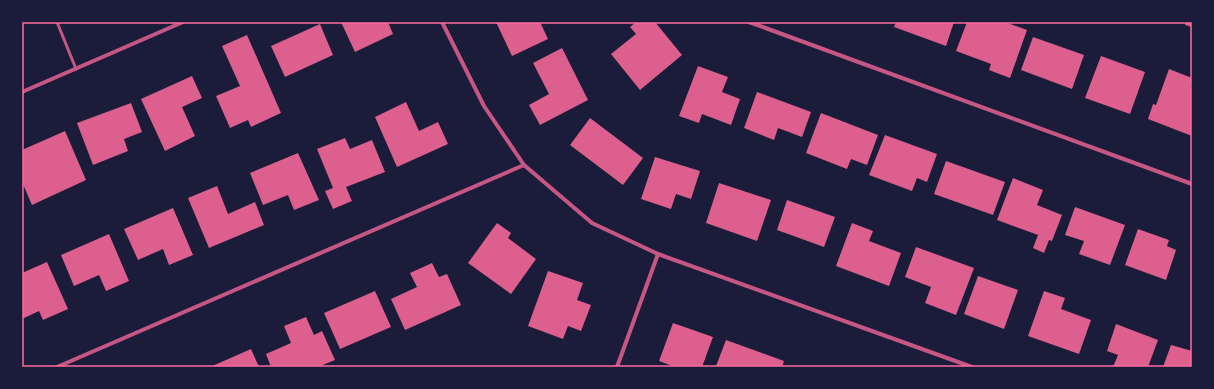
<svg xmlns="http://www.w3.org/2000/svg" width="1214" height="389" font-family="Arial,sans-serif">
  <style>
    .building { fill: #dd5f8e }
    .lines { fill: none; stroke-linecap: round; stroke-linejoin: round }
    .service { stroke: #c65784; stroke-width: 3 }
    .minor { stroke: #c65784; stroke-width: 4 }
    .neatline { fill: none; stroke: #ff6b9d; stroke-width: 1.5 }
  </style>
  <rect width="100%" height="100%" fill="#1b1b3a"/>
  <!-- building -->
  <g class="building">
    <path d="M 341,22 L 388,22 L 393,34 L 355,52 Z"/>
    <path d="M 496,22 L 540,22 L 548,39 L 512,56 Z"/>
    <path d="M 636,22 L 655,22 L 682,55 L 640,90 L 611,54 L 636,34 L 630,27 Z"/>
    <path d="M 896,22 L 954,22 L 946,46 L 894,27 Z"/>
    <path d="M 967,22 L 1005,22 L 1027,30 L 1010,78 L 989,70 L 991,64 L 956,51 Z"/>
    <path d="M 1186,22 L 1192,22 L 1192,27 L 1185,25 Z"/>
    <path d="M 320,24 L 333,55 L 285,77 L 271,46 Z"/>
    <path d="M 247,35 L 281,113 L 251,127 L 248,120 L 230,128 L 216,96 L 240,86 L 222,46 Z"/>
    <path d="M 1033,37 L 1084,55 L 1072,89 L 1021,70 Z"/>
    <path d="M 562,48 L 588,100 L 540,125 L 529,105 L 549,94 L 533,63 Z"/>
    <path d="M 1101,56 L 1145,72 L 1130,114 L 1085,98 Z"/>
    <path d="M 698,66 L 728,77 L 722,92 L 740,99 L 731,125 L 702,114 L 699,123 L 679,116 Z"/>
    <path d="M 1169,69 L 1192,78 L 1192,82 L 1190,87 L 1192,88 L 1192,136 L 1148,119 L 1153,104 L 1156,105 Z"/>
    <path d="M 192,76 L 202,98 L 182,107 L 195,136 L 165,151 L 141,99 Z"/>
    <path d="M 757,92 L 811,112 L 802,137 L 778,128 L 774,140 L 744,128 Z"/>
    <path d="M 406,102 L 419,131 L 438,122 L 448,144 L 397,167 L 375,117 Z"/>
    <path d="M 131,103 L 142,132 L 124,139 L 128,151 L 93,165 L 77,123 Z"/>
    <path d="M 821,113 L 878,135 L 867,165 L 851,159 L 847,169 L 806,153 Z"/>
    <path d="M 590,118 L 643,158 L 623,185 L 570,145 Z"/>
    <path d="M 65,131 L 86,180 L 32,205 L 22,182 L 22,150 Z"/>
    <path d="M 885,135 L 937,154 L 927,182 L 917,178 L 912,191 L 869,175 Z"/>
    <path d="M 345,138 L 350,149 L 372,140 L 385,172 L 346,187 L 352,201 L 333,209 L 325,191 L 333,188 L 317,149 Z"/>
    <path d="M 298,153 L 319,200 L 294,210 L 288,195 L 263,205 L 250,173 Z"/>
    <path d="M 655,157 L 700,171 L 691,199 L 676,194 L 671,209 L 641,199 Z"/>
    <path d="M 946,161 L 1005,182 L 993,215 L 934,194 Z"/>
    <path d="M 1013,178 L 1043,190 L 1037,205 L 1062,215 L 1052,241 L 1049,240 L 1044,253 L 1033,248 L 1038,235 L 997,220 Z"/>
    <path d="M 719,183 L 771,200 L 757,241 L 706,223 Z"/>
    <path d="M 217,186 L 228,214 L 255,202 L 264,225 L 209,248 L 188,198 Z"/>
    <path d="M 787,200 L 835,217 L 824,247 L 777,230 Z"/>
    <path d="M 1075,207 L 1125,225 L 1110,265 L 1079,254 L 1084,241 L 1065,235 Z"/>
    <path d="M 173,208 L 193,255 L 169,265 L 163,249 L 138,260 L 124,229 Z"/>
    <path d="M 497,223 L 511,233 L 508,238 L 536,259 L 511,294 L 468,263 Z"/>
    <path d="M 852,223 L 873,231 L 869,241 L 901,253 L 889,286 L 836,266 Z"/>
    <path d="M 1138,229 L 1169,240 L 1167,246 L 1176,250 L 1166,280 L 1125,265 Z"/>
    <path d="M 109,234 L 129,281 L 106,291 L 99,275 L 74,286 L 61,255 Z"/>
    <path d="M 916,247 L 974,268 L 956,315 L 925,303 L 931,287 L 905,277 Z"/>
    <path d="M 47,262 L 68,309 L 43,320 L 39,311 L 22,319 L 22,273 Z"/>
    <path d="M 432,263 L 439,277 L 447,274 L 461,305 L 405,330 L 391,299 L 417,287 L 410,273 Z"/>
    <path d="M 548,271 L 583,283 L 577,300 L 591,305 L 581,331 L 568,326 L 563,339 L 528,326 Z"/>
    <path d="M 978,276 L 1018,290 L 1004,329 L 964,314 Z"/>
    <path d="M 375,291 L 391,327 L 340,349 L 324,313 Z"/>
    <path d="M 1044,291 L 1065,298 L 1061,309 L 1091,320 L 1079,354 L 1028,336 Z"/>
    <path d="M 306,317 L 314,335 L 322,331 L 335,360 L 318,367 L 271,367 L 266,354 L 291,343 L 284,326 Z"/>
    <path d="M 673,323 L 713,337 L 702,367 L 675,367 L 659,361 Z"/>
    <path d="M 1116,324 L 1158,340 L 1148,367 L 1113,367 L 1118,355 L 1107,351 Z"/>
    <path d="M 726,340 L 784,361 L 782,367 L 716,366 Z"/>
    <path d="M 1171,345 L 1192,351 L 1192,367 L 1163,367 Z"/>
    <path d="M 251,349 L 259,367 L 210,367 Z"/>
  </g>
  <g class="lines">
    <!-- service -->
    <path class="service" d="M 57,22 L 76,69"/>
    <!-- minor -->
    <g class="minor">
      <path d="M 442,22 L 484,106 L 524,165 L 592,223 L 658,254 L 972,367"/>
      <path d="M 749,22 L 1192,184"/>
      <path d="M 22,92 L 183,22"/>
      <path d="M 57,367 L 524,165"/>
      <path d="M 617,367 L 658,254"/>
    </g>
  </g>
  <!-- border -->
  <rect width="1214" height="389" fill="none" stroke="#1b1b3a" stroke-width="46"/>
  <rect x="23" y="23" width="1168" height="343" class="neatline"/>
</svg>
